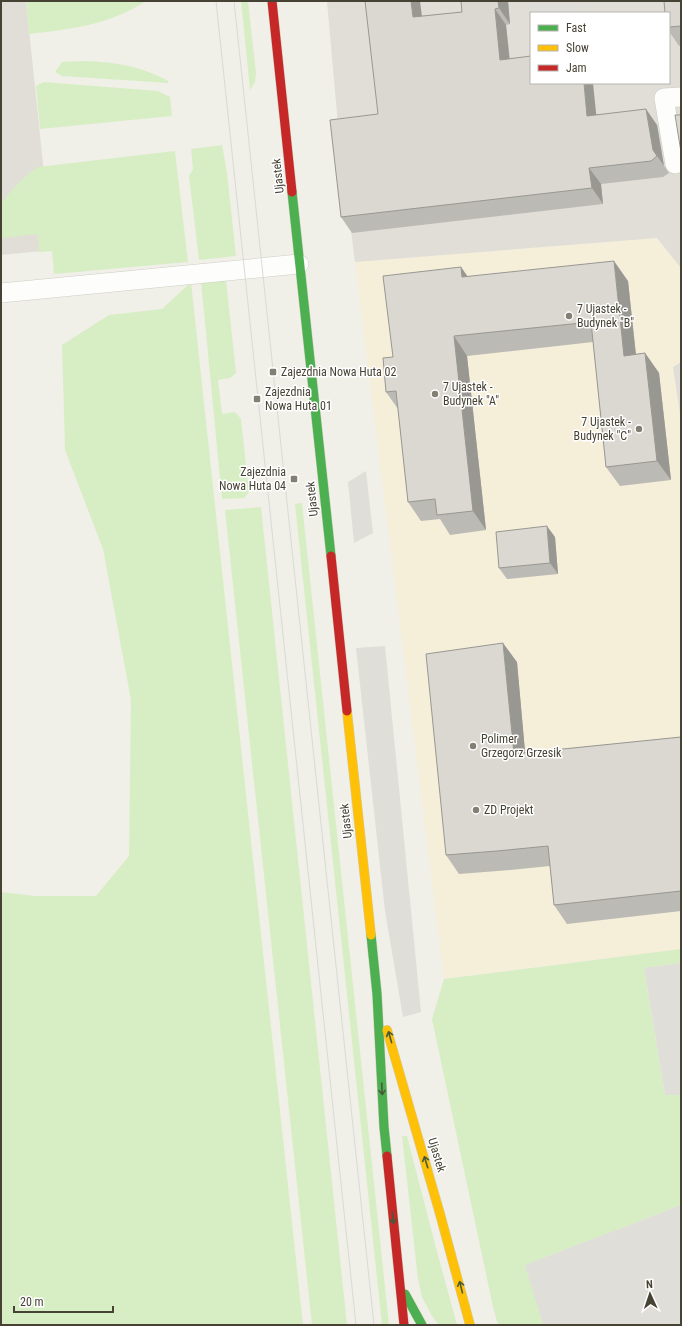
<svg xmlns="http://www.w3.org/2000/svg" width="682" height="1326" font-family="'Roboto Condensed',sans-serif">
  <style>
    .commercial { fill: #f5eed9 }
    .industrial { fill: #e0ded6; fill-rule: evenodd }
    .green { fill: #d7eec5 }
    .parking { fill: #dfded8 }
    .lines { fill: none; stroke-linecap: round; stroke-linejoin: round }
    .lane-casing { stroke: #cecdc6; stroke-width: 20 }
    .fast-casing { stroke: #d0cebe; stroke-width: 10 }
    .slow-casing { stroke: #d0cebe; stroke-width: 10 }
    .jam-casing { stroke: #d0cebe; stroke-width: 10 }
    .lane { stroke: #fdfdfc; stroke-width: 19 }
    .fast { stroke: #4caf50; stroke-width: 9 }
    .slow { stroke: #ffc107; stroke-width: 9 }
    .jam { stroke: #c62828; stroke-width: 9 }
    .tram { stroke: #d9d9d8; stroke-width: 1 }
    .wall { fill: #bbbab4 }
    .shaded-wall { fill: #999792 }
    .building { fill: #dad8d1; stroke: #999792 }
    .oneway { stroke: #48593a }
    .poi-dot { fill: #827f73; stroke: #fff; stroke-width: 1.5 }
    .labels { text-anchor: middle; stroke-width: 3; stroke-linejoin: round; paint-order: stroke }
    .street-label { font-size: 12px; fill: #474334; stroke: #fff }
    .poi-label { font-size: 12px; fill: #474334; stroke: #fff; text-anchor: start }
  </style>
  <rect width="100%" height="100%" fill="#f0efe8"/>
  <!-- commercial -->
  <path class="commercial" d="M 657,238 L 681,268 L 681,949 L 444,979 L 355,262 Z"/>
  <!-- industrial -->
  <g class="industrial">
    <path d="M 1,1 L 26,1 L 52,250 L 1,255 Z"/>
    <path d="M 327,1 L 681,1 L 681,268 L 657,238 L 355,262 L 339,136 ZM 531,13 L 669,13 L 669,83 L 531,83 Z"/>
  </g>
  <!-- green -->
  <g class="green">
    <path d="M 26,1 L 146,1 C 110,25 71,29 29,34 Z"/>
    <path d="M 241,1 L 248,1 L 256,73 L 255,82 L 250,90 Z"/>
    <path d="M 84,61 C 115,62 141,66 168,81 L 168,83 L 62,76 L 55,72 L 62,62 Z"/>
    <path d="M 44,82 L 158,91 L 170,97 L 172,116 L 40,129 L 36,86 Z"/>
    <path d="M 222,145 L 227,173 L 236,256 L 199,260 L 189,176 L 193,169 L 191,149 Z"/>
    <path d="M 175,151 L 188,262 L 54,274 L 52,251 L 39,252 L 38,234 L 1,238 C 1,229 0,213 1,206 C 3,197 30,171 38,167 Z"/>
    <path d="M 226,280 L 236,373 L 230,378 L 218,380 L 222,414 L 235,412 L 241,419 L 249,492 L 244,498 L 222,499 L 201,281 Z"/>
    <path d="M 191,282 L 303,1325 L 1,1325 L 1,892 L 35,896 L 96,896 L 129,856 L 131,700 L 103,549 L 65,450 L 62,345 L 109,315 L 162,309 Z"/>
    <path d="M 302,503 L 389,1325 L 382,1325 L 295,504 Z"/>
    <path d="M 261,507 L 347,1325 L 312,1325 L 225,510 Z"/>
    <path d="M 681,949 L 681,963 L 644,968 L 665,1095 L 681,1095 L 681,1205 L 526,1265 L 543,1325 L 498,1325 L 493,1307 L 432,1019 L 444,979 Z"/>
    <path d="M 402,1136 L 407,1136 L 436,1248 L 457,1325 L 439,1325 L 432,1316 L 422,1297 L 418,1279 Z"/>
  </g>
  <!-- parking -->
  <g class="parking">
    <path d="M 530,1 L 583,1 L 584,13 L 531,13 Z"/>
    <path d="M 681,362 L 681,421 L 673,367 Z"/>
    <path d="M 366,471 L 373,533 L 354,543 L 348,482 Z"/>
    <path d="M 385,646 L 421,1012 L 403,1017 L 385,911 L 356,648 Z"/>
    <path d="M 681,963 L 681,1095 L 665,1095 L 644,968 Z"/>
    <path d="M 681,1205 L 681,1325 L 543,1325 L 525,1265 Z"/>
  </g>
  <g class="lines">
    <defs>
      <g id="lane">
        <path d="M 675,164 L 664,98 L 681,97"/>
        <path d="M 1,293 L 299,264"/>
      </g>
      <g id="fast">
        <path d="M 292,192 L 331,556"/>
        <path d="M 371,935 L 377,994 L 384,1127 L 387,1156"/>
        <path d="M 405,1294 L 422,1325"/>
      </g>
      <g id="slow">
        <path d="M 347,711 L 371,935"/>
        <path d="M 387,1030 L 440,1214 L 470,1325"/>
      </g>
      <g id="jam">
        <path d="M 272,1 L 292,192"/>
        <path d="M 331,556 L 347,711"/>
        <path d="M 387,1156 L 404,1325"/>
      </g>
    </defs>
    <!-- lane casing -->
    <use href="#lane" class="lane-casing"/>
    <!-- fast casing -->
    <use href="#fast" class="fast-casing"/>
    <!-- slow casing -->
    <use href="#slow" class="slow-casing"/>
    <!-- jam casing -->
    <use href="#jam" class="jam-casing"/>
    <!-- lane -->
    <use href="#lane" class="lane"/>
    <!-- fast -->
    <use href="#fast" class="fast"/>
    <!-- slow -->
    <use href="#slow" class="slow"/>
    <!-- jam -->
    <use href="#jam" class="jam"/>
    <!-- tram -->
    <g class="tram">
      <path d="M 216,1 L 356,1325"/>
      <path d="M 234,1 L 374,1325"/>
    </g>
  </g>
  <!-- wall -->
  <g class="wall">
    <path d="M 508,1 L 510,24 L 506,25 L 510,59 L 596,114 L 657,125 L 664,166 L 669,173 L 663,177 L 601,184 L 603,204 L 352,233 L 341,217 L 422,16 L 462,12 Z"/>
    <path d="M 681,1 L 681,45 L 679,46 L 669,31 L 669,13 Z"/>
    <path d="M 461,267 L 467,276 L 628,281 L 636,354 L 645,353 L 659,373 L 671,480 L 620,486 L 606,467 L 593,342 L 467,356 L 486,530 L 450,535 L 440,519 L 421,521 L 408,502 L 398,409 L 386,392 L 393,357 Z"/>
    <path d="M 555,537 L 558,574 L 507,579 L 499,568 Z"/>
    <path d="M 517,662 L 525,753 L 681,737 L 681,911 L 567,924 L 554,905 L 550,866 L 510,870 L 459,874 L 446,855 Z"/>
  </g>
  <!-- shaded-wall -->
  <g class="shaded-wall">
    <path d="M 411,1 L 420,1 L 424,33 L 413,17 Z"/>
    <path d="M 498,1 L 508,1 L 510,24 L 499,8 Z"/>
    <path d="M 495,9 L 506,25 L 511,76 L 500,60 Z"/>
    <path d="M 584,83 L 593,83 L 598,132 L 587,116 Z"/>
    <path d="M 646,109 L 657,125 L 664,166 L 669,173 L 653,150 Z"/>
    <path d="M 589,168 L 601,184 L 603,204 L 592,188 Z"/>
    <path d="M 614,261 L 628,281 L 638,375 L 624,356 Z"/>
    <path d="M 461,267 L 474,286 L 462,277 Z"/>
    <path d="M 454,336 L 467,356 L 486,530 L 473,511 Z"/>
    <path d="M 645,353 L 659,373 L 671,480 L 657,461 Z"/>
    <path d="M 547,526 L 555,537 L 558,574 L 550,563 Z"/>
    <path d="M 503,643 L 517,662 L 527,773 L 514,754 Z"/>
  </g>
  <!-- building -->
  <g class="building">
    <path d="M 365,1 L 411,1 L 413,17 L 462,12 L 461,1 L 498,1 L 499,8 L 495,9 L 500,60 L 531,56 L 531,83 L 584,83 L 587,116 L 646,109 L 653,150 L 657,156 L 651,161 L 589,168 L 592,188 L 341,217 L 330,120 L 378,114 Z"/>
    <path d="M 664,1 L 681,1 L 681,26 L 669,27 L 669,13 L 665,13 Z"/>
    <path d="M 675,115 L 681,115 L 681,152 Z"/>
    <path d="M 614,261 L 624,356 L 645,353 L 657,461 L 606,467 L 591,322 L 454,336 L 473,511 L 437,515 L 435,499 L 408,502 L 396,391 L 386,392 L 383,358 L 393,357 L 383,276 L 461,267 L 462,277 Z"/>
    <path d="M 547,526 L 550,563 L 499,568 L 496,532 Z"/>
    <path d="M 503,643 L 514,754 L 681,737 L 681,891 L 554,905 L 548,846 L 497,851 L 446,855 L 426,654 Z"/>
  </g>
  <!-- one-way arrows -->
  <defs><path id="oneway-shaft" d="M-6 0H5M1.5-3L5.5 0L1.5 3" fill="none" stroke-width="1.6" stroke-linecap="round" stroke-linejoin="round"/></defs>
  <g class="oneway">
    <use href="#oneway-shaft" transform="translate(390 1037) rotate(-106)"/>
    <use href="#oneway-shaft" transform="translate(382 1089) rotate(87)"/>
    <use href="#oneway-shaft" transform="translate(426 1162) rotate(-107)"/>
    <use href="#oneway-shaft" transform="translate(393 1218) rotate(85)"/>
    <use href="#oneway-shaft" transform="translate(461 1287) rotate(-104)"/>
  </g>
  <!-- markers -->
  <g class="poi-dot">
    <circle cx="569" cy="316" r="4"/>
    <rect x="269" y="368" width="8" height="8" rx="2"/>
    <circle cx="435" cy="394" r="4"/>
    <rect x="253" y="395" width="8" height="8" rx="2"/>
    <circle cx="639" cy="429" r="4"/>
    <rect x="290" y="475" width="8" height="8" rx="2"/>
    <circle cx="473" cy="746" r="4"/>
    <circle cx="476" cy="810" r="4"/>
  </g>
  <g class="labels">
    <!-- street labels -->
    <g class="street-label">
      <text transform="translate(278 176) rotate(-96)" y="4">Ujastek</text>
      <text transform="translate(312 499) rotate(-96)" y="4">Ujastek</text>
      <text transform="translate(346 821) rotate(-96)" y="4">Ujastek</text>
      <text transform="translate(437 1155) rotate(73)" y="4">Ujastek</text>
    </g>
    <!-- poi labels -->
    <g class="poi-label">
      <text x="577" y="313">7 Ujastek -<tspan x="577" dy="14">Budynek "B"</tspan></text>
      <text x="281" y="376">Zajezdnia Nowa Huta 02</text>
      <text x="443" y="391">7 Ujastek -<tspan x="443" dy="14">Budynek "A"</tspan></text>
      <text x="265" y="396">Zajezdnia<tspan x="265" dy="14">Nowa Huta 01</tspan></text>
      <text x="631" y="426" text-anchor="end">7 Ujastek -<tspan x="631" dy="14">Budynek "C"</tspan></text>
      <text x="286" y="476" text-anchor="end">Zajezdnia<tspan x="286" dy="14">Nowa Huta 04</tspan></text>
      <text x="481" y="743">Polimer<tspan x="481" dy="14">Grzegorz Grzesik</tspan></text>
      <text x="484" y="814">ZD Projekt</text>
    </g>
  </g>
  <!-- border -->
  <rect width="682" height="1326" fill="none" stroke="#474334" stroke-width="4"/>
  <!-- legend -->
  <rect x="530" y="12" width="140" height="72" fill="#ffffff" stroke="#b5b4ae"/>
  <rect x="538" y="25" width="20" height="6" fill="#4caf50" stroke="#b5b4ae"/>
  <text x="566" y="32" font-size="12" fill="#474334">Fast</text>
  <rect x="538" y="45" width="20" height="6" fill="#ffc107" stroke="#b5b4ae"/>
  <text x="566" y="52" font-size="12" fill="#474334">Slow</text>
  <rect x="538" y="65" width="20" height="6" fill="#c62828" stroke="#b5b4ae"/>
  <text x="566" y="72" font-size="12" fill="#474334">Jam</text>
  <!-- north arrow -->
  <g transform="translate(650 1294) rotate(357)" stroke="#ffffff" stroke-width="3" paint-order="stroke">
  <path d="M0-3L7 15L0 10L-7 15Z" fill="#474334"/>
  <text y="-6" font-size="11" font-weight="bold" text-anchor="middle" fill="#474334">N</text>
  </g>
  <!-- scale -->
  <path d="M14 1306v6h99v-6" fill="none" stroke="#474334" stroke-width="2"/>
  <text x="20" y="1306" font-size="12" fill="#474334" stroke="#ffffff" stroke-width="3" paint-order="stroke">20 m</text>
</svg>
